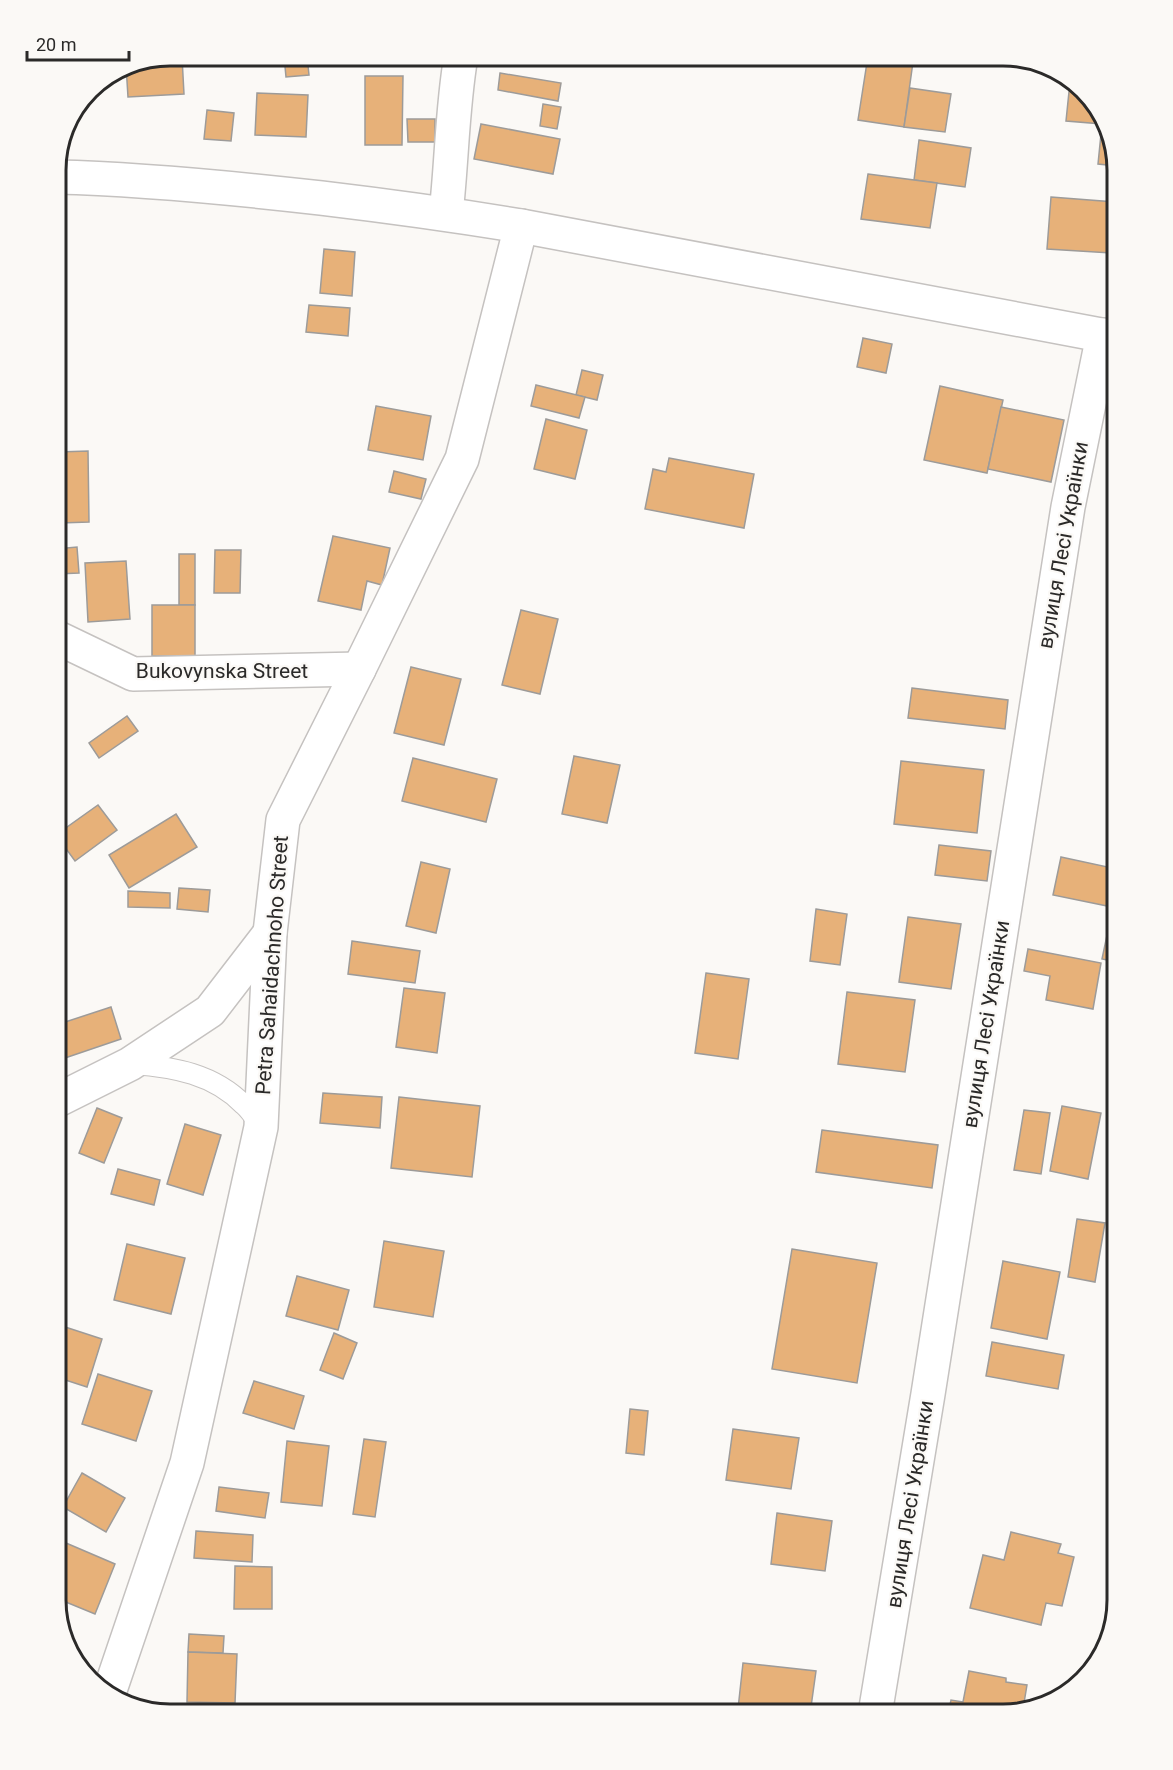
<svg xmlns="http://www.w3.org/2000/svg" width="1173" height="1770" font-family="Roboto,sans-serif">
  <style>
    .building { fill: #e7b179; stroke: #9d9b99; stroke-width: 1.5 }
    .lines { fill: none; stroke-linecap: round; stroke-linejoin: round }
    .service-casing { stroke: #c5c2c0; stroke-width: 22 }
    .minor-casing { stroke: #c5c2c0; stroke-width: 36 }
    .primary-casing { stroke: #c5c2c0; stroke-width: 36 }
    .service { stroke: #fff; stroke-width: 20 }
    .minor { stroke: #fff; stroke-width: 33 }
    .primary { stroke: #fff; stroke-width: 33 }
    .labels { text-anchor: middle; stroke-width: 4.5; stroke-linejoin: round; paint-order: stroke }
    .street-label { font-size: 21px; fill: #2b2a29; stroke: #fbf9f6 }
    .rim { fill: none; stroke: #2b2a29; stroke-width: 3 }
  </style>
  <rect width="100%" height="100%" fill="#fbf9f6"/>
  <!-- building -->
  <g class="building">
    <path d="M 284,56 L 307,56 L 309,75 L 286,77 Z"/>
    <path d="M 868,56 L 913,62 L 904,127 L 858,120 Z"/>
    <path d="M 182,57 L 184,94 L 128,97 L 126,65 L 153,59 Z"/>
    <path d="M 500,73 L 561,83 L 558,101 L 498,90 Z"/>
    <path d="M 365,76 L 403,76 L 402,145 L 365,145 Z"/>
    <path d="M 1070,82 L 1074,83 L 1102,113 L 1116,166 L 1098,164 L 1102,124 L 1066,121 Z"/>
    <path d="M 910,88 L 951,94 L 945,132 L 904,127 Z"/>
    <path d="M 257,93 L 308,95 L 306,137 L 255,135 Z"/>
    <path d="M 543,104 L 561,107 L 557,129 L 540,126 Z"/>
    <path d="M 207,110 L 234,113 L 231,141 L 204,139 Z"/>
    <path d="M 407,119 L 435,119 L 435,142 L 408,142 Z"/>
    <path d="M 481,124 L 560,139 L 553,174 L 474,159 Z"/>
    <path d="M 919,140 L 971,148 L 965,187 L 914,180 Z"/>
    <path d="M 868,174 L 937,183 L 930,228 L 861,219 Z"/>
    <path d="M 1051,197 L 1115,202 L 1111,253 L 1047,249 Z"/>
    <path d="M 324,249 L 355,252 L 352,296 L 320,293 Z"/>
    <path d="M 309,305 L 350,308 L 348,336 L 306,332 Z"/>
    <path d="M 863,338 L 892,344 L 886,373 L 857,367 Z"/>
    <path d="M 582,370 L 603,375 L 597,400 L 576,395 Z"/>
    <path d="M 536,385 L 585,397 L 579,418 L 531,406 Z"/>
    <path d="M 940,386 L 1003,400 L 987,473 L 924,460 Z"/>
    <path d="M 376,406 L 431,416 L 423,460 L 368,450 Z"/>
    <path d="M 1001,407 L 1064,420 L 1051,482 L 988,469 Z"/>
    <path d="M 546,419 L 587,430 L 575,479 L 534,469 Z"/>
    <path d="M 88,451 L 89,522 L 60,523 L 58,452 Z"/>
    <path d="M 669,458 L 754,474 L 744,528 L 645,509 L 653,469 L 666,472 Z"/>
    <path d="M 394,471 L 426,479 L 421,499 L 389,492 Z"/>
    <path d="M 333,536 L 390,548 L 382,585 L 367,581 L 361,610 L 318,601 Z"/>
    <path d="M 77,547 L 79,573 L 56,574 L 56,549 Z"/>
    <path d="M 215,550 L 241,550 L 240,593 L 214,593 Z"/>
    <rect x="179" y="554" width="16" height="51"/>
    <path d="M 126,561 L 130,619 L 88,622 L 85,563 Z"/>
    <rect x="152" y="605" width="43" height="51"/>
    <path d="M 521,610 L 558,619 L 540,694 L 502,685 Z"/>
    <path d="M 411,667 L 461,679 L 444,745 L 394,733 Z"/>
    <path d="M 912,688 L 1008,700 L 1005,729 L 908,718 Z"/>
    <path d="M 127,716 L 138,731 L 99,758 L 89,743 Z"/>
    <path d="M 574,756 L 620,765 L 607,823 L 562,814 Z"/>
    <path d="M 413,758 L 497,779 L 486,822 L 402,801 Z"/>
    <path d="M 901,761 L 984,770 L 977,833 L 894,824 Z"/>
    <path d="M 98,805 L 117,830 L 75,861 L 56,835 Z"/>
    <path d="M 176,814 L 197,847 L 129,888 L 109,855 Z"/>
    <path d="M 939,845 L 991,851 L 987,881 L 935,875 Z"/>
    <path d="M 1061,857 L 1117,869 L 1117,908 L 1053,895 Z"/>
    <path d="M 421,862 L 450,869 L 436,933 L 406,926 Z"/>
    <path d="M 179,888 L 210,890 L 208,912 L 177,909 Z"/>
    <path d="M 128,891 L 170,893 L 170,908 L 128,907 Z"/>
    <path d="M 1113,907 L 1117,908 L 1117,962 L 1102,959 Z"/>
    <path d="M 816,909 L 847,914 L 840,965 L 810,961 Z"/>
    <path d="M 908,917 L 961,924 L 951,989 L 899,982 Z"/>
    <path d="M 352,941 L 420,951 L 415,983 L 348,974 Z"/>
    <path d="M 1028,949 L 1101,963 L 1093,1009 L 1046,1000 L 1050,976 L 1024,971 Z"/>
    <path d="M 706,973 L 749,979 L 738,1059 L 695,1053 Z"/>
    <path d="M 404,988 L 445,993 L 437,1053 L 396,1047 Z"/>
    <path d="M 847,992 L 915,1000 L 905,1072 L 838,1064 Z"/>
    <path d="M 111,1007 L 121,1039 L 65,1058 L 56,1025 Z"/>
    <path d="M 1117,1056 L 1117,1116 L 1107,1113 Z"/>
    <path d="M 323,1093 L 382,1097 L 380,1128 L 320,1123 Z"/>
    <path d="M 399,1097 L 480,1106 L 472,1177 L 391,1168 Z"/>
    <path d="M 1062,1106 L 1101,1113 L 1088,1179 L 1050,1171 Z"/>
    <path d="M 97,1108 L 122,1118 L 104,1163 L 79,1153 Z"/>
    <path d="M 1024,1110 L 1050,1113 L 1041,1174 L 1014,1170 Z"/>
    <path d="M 185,1124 L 221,1135 L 203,1195 L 167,1184 Z"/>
    <path d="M 822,1130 L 938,1145 L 932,1188 L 816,1172 Z"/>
    <path d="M 118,1169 L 160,1180 L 154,1205 L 111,1194 Z"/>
    <path d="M 1077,1219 L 1105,1223 L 1095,1282 L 1068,1277 Z"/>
    <path d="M 384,1241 L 444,1251 L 433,1317 L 374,1307 Z"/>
    <path d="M 127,1244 L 185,1258 L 171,1314 L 114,1300 Z"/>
    <path d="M 792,1249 L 877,1263 L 857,1383 L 772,1369 Z"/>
    <path d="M 1003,1261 L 1060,1272 L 1047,1339 L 991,1328 Z"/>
    <path d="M 297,1276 L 349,1290 L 338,1330 L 286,1316 Z"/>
    <path d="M 56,1324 L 102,1339 L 87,1387 L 56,1377 Z"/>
    <path d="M 334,1333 L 357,1343 L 343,1379 L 320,1370 Z"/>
    <path d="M 992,1342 L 1064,1355 L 1058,1389 L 986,1376 Z"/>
    <path d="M 98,1374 L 152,1391 L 136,1441 L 82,1424 Z"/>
    <path d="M 254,1381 L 304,1396 L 294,1429 L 243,1413 Z"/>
    <path d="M 630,1409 L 648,1411 L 644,1455 L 626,1453 Z"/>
    <path d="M 733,1429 L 799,1438 L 791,1489 L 726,1480 Z"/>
    <path d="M 364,1439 L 386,1442 L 375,1517 L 353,1514 Z"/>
    <path d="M 287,1441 L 329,1446 L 322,1506 L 281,1502 Z"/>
    <path d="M 82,1473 L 125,1498 L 106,1532 L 63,1507 Z"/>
    <path d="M 219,1487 L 269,1493 L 265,1518 L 216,1511 Z"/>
    <path d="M 777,1513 L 832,1521 L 825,1571 L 771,1564 Z"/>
    <path d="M 196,1531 L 253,1535 L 252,1562 L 194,1558 Z"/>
    <path d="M 1011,1532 L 1061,1544 L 1058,1553 L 1074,1557 L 1062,1606 L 1046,1603 L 1041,1625 L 970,1608 L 983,1555 L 1004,1560 Z"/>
    <path d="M 66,1543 L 115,1564 L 95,1614 L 56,1598 L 56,1569 Z"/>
    <path d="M 235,1566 L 272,1567 L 272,1609 L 234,1609 Z"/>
    <path d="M 189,1634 L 224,1636 L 223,1653 L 188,1652 Z"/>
    <path d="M 188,1652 L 237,1654 L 235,1703 L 187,1702 Z"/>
    <path d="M 743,1663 L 816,1671 L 810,1714 L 786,1714 L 738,1709 Z"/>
    <path d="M 969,1671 L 1006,1678 L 1006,1682 L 1027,1685 L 1023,1709 L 1003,1714 L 948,1714 L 951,1700 L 963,1702 Z"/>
  </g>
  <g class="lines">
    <defs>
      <path id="service" d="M 133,1064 C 174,1067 214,1074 244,1105 C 251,1111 256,1120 261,1127"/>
      <g id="minor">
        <path d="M 446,213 C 452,161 452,108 461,56"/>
        <path d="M 56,637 L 133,674 L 359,669"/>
        <path d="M 56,1101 L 130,1064 L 210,1011 L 270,933"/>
        <path d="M 108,1696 L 187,1463 L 261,1127 L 270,933 L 283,820 L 359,669 L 462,459 L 521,226"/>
        <path d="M 875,1714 L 928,1394 L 1068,507 L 1103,335"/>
      </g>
      <path id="primary" d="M 56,177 C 144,179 233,188 321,198 C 388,206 454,215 521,226 L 1117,338"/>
    </defs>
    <!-- service casing -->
    <use href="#service" class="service-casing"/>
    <!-- minor casing -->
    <use href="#minor" class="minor-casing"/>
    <!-- primary casing -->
    <use href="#primary" class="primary-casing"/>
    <!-- service -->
    <use href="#service" class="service"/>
    <!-- minor -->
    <use href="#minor" class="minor"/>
    <!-- primary -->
    <use href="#primary" class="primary"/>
  </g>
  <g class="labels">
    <!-- street labels -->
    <g class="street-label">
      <text transform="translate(1063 545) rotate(-80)" y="7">вулиця Лесі Українки</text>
      <text x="222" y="678">Bukovynska Street</text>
      <text transform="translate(272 965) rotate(-86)" y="7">Petra Sahaidachnoho Street</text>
      <text transform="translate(986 1024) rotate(-81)" y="7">вулиця Лесі Українки</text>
      <text transform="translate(910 1504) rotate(-81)" y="7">вулиця Лесі Українки</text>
    </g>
  </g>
  <!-- crop -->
  <path d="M0 0H1173V1770H0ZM170 66H1003A104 104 0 0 1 1107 170V1600A104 104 0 0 1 1003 1704H170A104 104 0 0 1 66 1600V170A104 104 0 0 1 170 66Z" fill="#fbf9f6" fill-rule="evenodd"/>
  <path class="rim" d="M170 66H1003A104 104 0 0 1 1107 170V1600A104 104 0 0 1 1003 1704H170A104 104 0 0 1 66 1600V170A104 104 0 0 1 170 66Z"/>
  <!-- scale -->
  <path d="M27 51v9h102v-9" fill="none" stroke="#2b2a29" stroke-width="3"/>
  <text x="36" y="51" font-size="18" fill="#2b2a29" stroke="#fbf9f6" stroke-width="4.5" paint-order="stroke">20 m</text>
</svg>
